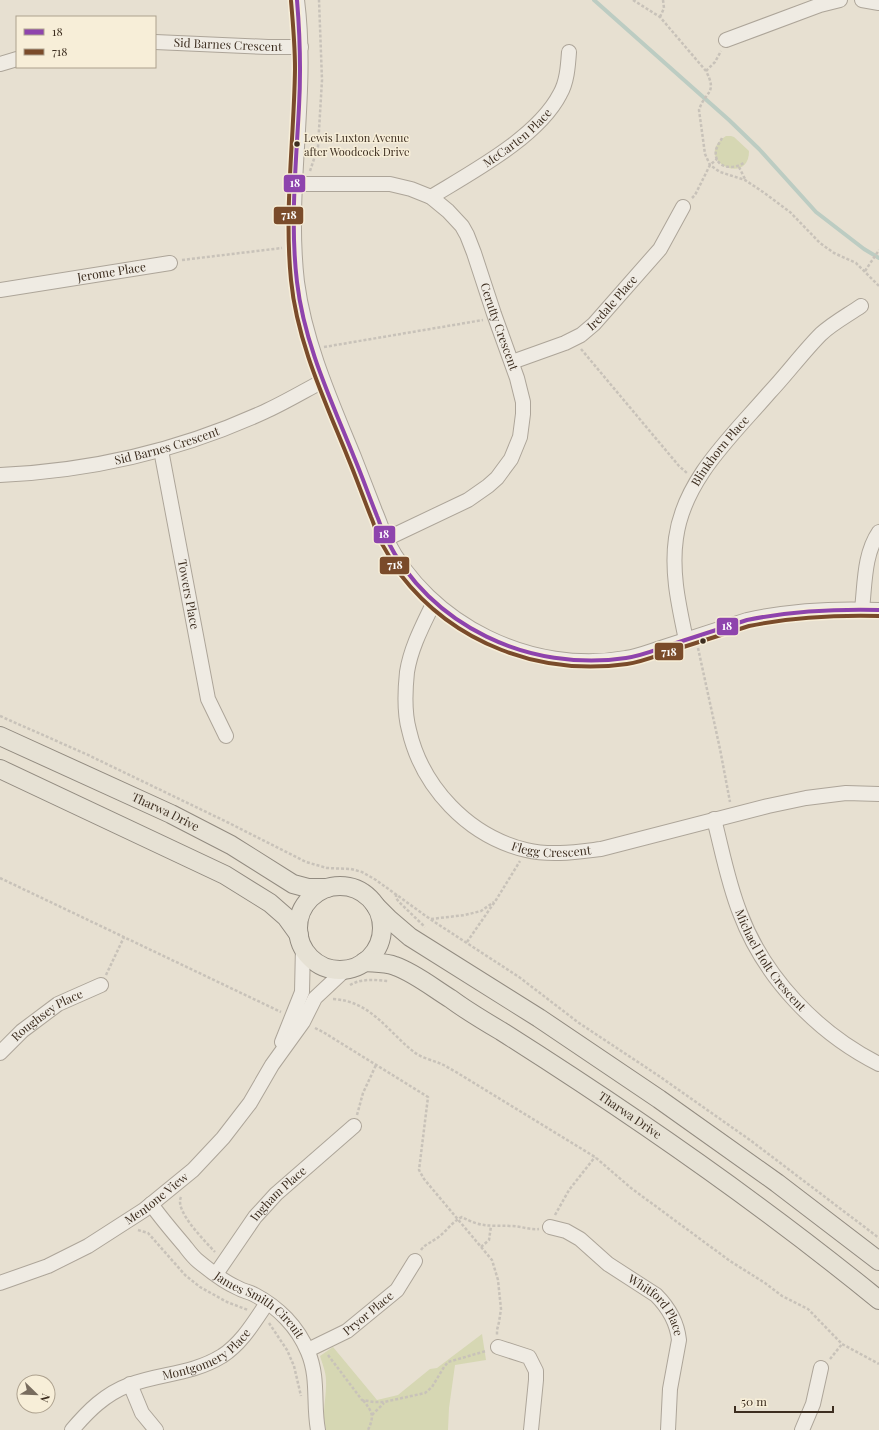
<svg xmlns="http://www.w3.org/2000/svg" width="879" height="1430" font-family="'Playfair Display',serif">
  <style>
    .green { fill: #d6d7b3 }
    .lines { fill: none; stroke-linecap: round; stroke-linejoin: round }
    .stream { stroke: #bcccc2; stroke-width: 4 }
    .minor-casing { stroke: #ada599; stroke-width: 16 }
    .major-casing { stroke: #928b80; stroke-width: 20 }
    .path { stroke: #c8c2b9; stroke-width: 2.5; stroke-dasharray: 3 2; stroke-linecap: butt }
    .minor { stroke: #efebe3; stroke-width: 14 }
    .major { stroke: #e6e1d4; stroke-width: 18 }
    .bus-1-casing { stroke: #f7eed8; stroke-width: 7 }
    .bus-2-casing { stroke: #f7eed8; stroke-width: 7 }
    .bus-1 { stroke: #8e44ad; stroke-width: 4 }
    .bus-2 { stroke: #7a4b2a; stroke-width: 4 }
    .bus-dot { fill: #3d2e20; stroke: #f7eed8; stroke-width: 1.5 }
    .labels { text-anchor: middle; stroke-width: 3; stroke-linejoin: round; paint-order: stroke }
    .bus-label { font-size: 11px; fill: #3d2e20; stroke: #f7eed8; text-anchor: start }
    .street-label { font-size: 12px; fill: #3d2e20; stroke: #f7eed8 }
    .line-badge { stroke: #f7eed8; stroke-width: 1.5 }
    .badge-label { font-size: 11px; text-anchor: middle; font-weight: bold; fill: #fff }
  </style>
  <rect width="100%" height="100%" fill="#e7e0d1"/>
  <!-- green -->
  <g class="green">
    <path d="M 726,136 L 731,136 L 734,137 L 749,151 C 749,188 691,159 726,136 Z"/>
    <path d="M 482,1334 L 486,1360 L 455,1365 L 449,1408 L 448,1430 L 326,1430 C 321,1414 327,1396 326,1380 C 326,1372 322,1363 320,1356 L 333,1347 L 377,1400 L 398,1395 L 430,1369 L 437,1368 Z"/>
  </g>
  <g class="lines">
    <!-- stream -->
    <path class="stream" d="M 594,0 L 729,120 L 759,149 L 816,212 L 864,249 L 879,258"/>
    <defs>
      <g id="minor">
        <path d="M 297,0 C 309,93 286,188 297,282 C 305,343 331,401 354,457 C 361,475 368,493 375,511 C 379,520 382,530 386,539 C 429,625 532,675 626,658 C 639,656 651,651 664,647 C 691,638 719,629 747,620 C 792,610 833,608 879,610"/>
        <path d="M 862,0 L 879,3"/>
        <path d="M 726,40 L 820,5 L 840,0"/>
        <path id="s1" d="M 155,42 L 268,47 L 301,47"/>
        <path d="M 0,64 L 17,59"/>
        <path id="s2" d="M 294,184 L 390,184 L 411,189 L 431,197 L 448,211 L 462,226 L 467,235 L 474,253 L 494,314 L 517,378 L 523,402 L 523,414 L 520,437 L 511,459 L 497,478 L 488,486 L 468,500 L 386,539"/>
        <path id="s3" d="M 431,197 C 472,172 538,137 560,94 C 567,82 568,66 569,52"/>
        <path id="s4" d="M 0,290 L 170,263"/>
        <path id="s5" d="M 512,362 L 565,343 L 581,335 L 594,324 L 660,249 L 683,207"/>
        <path id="s6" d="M 161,450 L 208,699 L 226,736"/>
        <path id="s7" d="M 0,475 C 91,471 181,450 264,412 C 284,403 304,391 323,381"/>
        <path id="s8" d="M 434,602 C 423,625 411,647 407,672 C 405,691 404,712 409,730 C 422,787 468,836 526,850 C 551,856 576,852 601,849 L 768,806 L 806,798 L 846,793 L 879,794"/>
        <path d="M 862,609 C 865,583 864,554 879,532"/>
        <path id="s9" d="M 686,640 C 679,606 671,573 676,538 C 684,479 732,436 769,393 C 787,374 803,352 821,334 C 833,323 848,315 861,306"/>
        <path id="s10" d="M 714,819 C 722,850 728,883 740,913 C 764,977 817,1033 879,1064"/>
        <path d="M 282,1042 L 302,992 L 303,946"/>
        <path id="s11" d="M 0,1053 L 22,1031 L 58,1004 L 101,985"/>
        <path id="s12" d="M 151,1204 C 161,1218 172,1231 184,1245 C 188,1250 192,1256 198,1261 C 210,1271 224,1282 238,1288 C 243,1291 250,1292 255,1295 C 278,1307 298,1327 308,1352 C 319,1378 313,1404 318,1430"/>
        <path id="s13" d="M 550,1227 L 566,1231 L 580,1239 L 608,1264 L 656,1295 C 669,1308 677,1322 679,1340 L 670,1389 L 668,1430"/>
        <path id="s14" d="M 216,1274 L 255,1217 L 276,1194 L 354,1126"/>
        <path id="s15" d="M 0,1283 L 48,1266 L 88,1246 L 144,1210 L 193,1170 L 223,1138 L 250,1103 L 272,1065 L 303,1022 L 315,998 L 346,969"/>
        <path d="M 498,1347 L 529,1357 L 536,1371 L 536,1380 L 531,1430"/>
        <path id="s16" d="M 308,1350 L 347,1331 L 397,1290 L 415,1261"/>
        <path d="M 130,1384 L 142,1413 L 156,1430"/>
        <path id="s17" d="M 72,1430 C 88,1411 105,1394 129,1385 C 160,1373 191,1375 222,1356 C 242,1343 254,1322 267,1303"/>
        <path d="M 802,1430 L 813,1404 L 821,1368"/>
      </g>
      <g id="major">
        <path id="s18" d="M 0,736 L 171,814 L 231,845 L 293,884 L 308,888 L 327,888"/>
        <path d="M 0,769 L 225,875 L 270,903 L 286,917 L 299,935"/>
        <circle cx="340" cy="928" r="42"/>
        <path d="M 375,905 L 389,919 L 410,937 L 539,1018 L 659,1099 L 777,1183 L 879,1261"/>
        <path id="s19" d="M 364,962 C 374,963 385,962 395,966 C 415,973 433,988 451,999 C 467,1011 484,1021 501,1031 C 632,1114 759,1202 879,1300"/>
      </g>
    </defs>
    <!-- minor casing -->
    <use href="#minor" class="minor-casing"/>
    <!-- major casing -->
    <use href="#major" class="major-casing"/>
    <!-- path -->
    <g class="path">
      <path d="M 633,0 L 660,17 L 706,71 C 718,94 705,91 699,110 L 705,154 L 710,165 L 720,172 L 745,180 L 763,192 L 790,212 L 820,243 L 834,253 L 856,263 L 879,286"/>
      <path d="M 660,17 L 664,8 L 663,0"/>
      <path d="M 706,71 L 715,62 L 721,51"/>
      <path d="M 722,138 C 720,142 717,146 716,150 C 713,168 733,171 745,162"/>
      <path d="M 739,167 L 746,181"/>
      <path d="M 310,171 L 318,147 L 322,80 L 319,0"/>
      <path d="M 692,198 L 695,195 L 710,165 L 717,159"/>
      <path d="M 182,260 L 282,248"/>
      <path d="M 865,271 L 879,250"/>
      <path d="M 324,347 L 483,320"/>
      <path d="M 581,349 L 679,466 L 687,473"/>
      <path d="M 698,648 L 720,749 L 730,802"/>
      <path d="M 0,716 L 86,754 L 229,823 L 306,862 L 327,868 L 351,869 L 362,872 L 376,880 L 430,919 L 519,977 L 579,1023 L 659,1076 L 750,1140 L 879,1238"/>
      <path d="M 0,878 L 281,1012"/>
      <path d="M 396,894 L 396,898 L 399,902 L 425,927"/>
      <path d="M 431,919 L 465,915 L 481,911 L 494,902"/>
      <path d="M 467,942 L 496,900 L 520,861"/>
      <path d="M 106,975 L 124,937"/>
      <path d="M 350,985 C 362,978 376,980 388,981"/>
      <path d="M 333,999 C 371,1001 387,1031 414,1052 C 420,1057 431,1060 439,1063 C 445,1065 450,1069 456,1072 L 595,1157 L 631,1188 L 730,1261 L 765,1283 L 782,1296 L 808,1309 L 842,1344 L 879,1364"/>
      <path d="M 315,1028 L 323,1032 L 428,1097 L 419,1170 L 424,1179 L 492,1260 L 498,1280 L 501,1309 L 499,1322 L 497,1330 L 497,1335"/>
      <path d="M 357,1115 L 363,1093 L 376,1065"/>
      <path d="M 181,1197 C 174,1211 206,1242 215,1252"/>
      <path d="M 555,1215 L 569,1190 L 595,1157"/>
      <path d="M 138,1230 L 148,1233 L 185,1275 L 200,1287 L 227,1302 L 248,1310"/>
      <path d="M 481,1247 L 489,1240 L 491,1226"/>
      <path d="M 421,1250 C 425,1244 429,1244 434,1240 C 445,1234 451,1222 462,1217 C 482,1228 489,1225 511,1226 C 521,1226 529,1230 539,1229"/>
      <path d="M 269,1323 L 287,1350 L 294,1366 L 301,1396"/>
      <path d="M 328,1355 L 362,1400 L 374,1402 L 384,1402 L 425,1393 L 432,1387 L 444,1367 L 448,1362 L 486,1351"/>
      <path d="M 830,1359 L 842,1344"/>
      <path d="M 363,1400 C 372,1412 375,1415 368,1430"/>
      <path d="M 372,1415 L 384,1403"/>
    </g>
    <!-- minor -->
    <use href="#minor" class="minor"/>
    <!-- major -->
    <use href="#major" class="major"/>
    <defs>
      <path id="bus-1" d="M 297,0 C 300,36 301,71 299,107 C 296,165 290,224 297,282 C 304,343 331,400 354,457 C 362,476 369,496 377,516 C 380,523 382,531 386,538 C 430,627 530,672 626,658 C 642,656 658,649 673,644 C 698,636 722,628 747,620 C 791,611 834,609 879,610"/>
      <path id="bus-2" d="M 291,1 C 293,23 295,46 295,69 C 294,140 284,210 291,280 C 297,342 325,401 348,458 C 356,477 363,497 371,517 C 375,526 377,536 382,544 C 388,554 394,565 400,574 C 454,644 540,676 627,664 C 643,662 658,655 674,650 C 699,642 724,634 749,626 C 792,617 835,615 879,616"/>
    </defs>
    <!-- bus-1 casing -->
    <use href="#bus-1" class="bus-1-casing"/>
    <!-- bus-2 casing -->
    <use href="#bus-2" class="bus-2-casing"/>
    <!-- bus-1 -->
    <use href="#bus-1" class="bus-1"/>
    <!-- bus-2 -->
    <use href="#bus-2" class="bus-2"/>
  </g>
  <!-- markers -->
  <g class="bus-dot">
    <circle cx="297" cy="144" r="3.5"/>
    <circle cx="703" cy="641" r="3.5"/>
  </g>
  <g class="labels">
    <!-- bus labels -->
    <g class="bus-label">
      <text x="304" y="142">Lewis Luxton Avenue<tspan x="304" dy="14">after Woodcock Drive</tspan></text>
    </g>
    <!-- street labels -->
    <g class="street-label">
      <text dy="4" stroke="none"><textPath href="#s1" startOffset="73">Sid Barnes Crescent</textPath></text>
      <text dy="4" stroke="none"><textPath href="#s3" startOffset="105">McCarten Place</textPath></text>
      <text dy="4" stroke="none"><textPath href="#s4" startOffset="113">Jerome Place</textPath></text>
      <text dy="4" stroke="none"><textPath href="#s5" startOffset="119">Iredale Place</textPath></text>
      <text dy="4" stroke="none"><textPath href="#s2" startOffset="289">Cerutty Crescent</textPath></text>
      <text dy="4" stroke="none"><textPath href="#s7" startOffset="170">Sid Barnes Crescent</textPath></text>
      <text dy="4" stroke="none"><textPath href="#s9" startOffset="202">Blinkhorn Place</textPath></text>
      <text dy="4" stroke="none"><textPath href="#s6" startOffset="147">Towers Place</textPath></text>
      <text dy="4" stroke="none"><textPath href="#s18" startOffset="182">Tharwa Drive</textPath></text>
      <text dy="4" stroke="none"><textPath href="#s8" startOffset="335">Flegg Crescent</textPath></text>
      <text dy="4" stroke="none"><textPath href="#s10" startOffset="154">Michael Holt Crescent</textPath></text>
      <text dy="4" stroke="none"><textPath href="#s11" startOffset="61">Roughsey Place</textPath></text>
      <text dy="4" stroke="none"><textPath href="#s19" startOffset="310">Tharwa Drive</textPath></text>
      <text dy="4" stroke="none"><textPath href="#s14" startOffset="102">Ingham Place</textPath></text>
      <text dy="4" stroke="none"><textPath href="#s15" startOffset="179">Mentone View</textPath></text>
      <text dy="4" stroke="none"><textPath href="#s12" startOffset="150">James Smith Circuit</textPath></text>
      <text dy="4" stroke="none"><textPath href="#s13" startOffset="135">Whitford Place</textPath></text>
      <text dy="4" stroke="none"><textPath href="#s16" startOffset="71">Pryor Place</textPath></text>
      <text dy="4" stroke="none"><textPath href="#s17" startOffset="158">Montgomery Place</textPath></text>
    </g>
  </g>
  <g class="line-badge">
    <rect x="283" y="174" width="23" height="19" rx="4" fill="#8e44ad"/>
    <rect x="273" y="206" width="31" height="19" rx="4" fill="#7a4b2a"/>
    <rect x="373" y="525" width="23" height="19" rx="4" fill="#8e44ad"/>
    <rect x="379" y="556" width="31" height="19" rx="4" fill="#7a4b2a"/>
    <rect x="716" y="617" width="23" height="19" rx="4" fill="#8e44ad"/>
    <rect x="654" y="642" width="30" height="19" rx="4" fill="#7a4b2a"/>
  </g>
  <g class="badge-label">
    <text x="295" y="187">18</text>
    <text x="289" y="219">718</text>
    <text x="384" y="538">18</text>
    <text x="395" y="569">718</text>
    <text x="727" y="630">18</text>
    <text x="669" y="656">718</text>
  </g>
  <!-- legend -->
  <rect x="16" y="16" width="140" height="52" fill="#f7eed8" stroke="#ada18e"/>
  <rect x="24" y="29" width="20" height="6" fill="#8e44ad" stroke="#ada18e"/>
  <text x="52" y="36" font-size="12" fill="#3d2e20">18</text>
  <rect x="24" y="49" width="20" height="6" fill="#7a4b2a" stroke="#ada18e"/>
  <text x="52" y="56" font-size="12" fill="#3d2e20">718</text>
  <!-- north arrow -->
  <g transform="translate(36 1394) rotate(113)"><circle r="19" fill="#f7eed8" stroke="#ada18e"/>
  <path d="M0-3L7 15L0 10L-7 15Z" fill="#786c5e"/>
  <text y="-6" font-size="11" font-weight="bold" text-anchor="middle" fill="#3d2e20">N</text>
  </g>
  <!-- scale -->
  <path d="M735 1406v6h98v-6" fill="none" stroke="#3d2e20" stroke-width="2"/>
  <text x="741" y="1406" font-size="12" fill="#3d2e20" stroke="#f7eed8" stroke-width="3" paint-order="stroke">50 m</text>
</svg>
